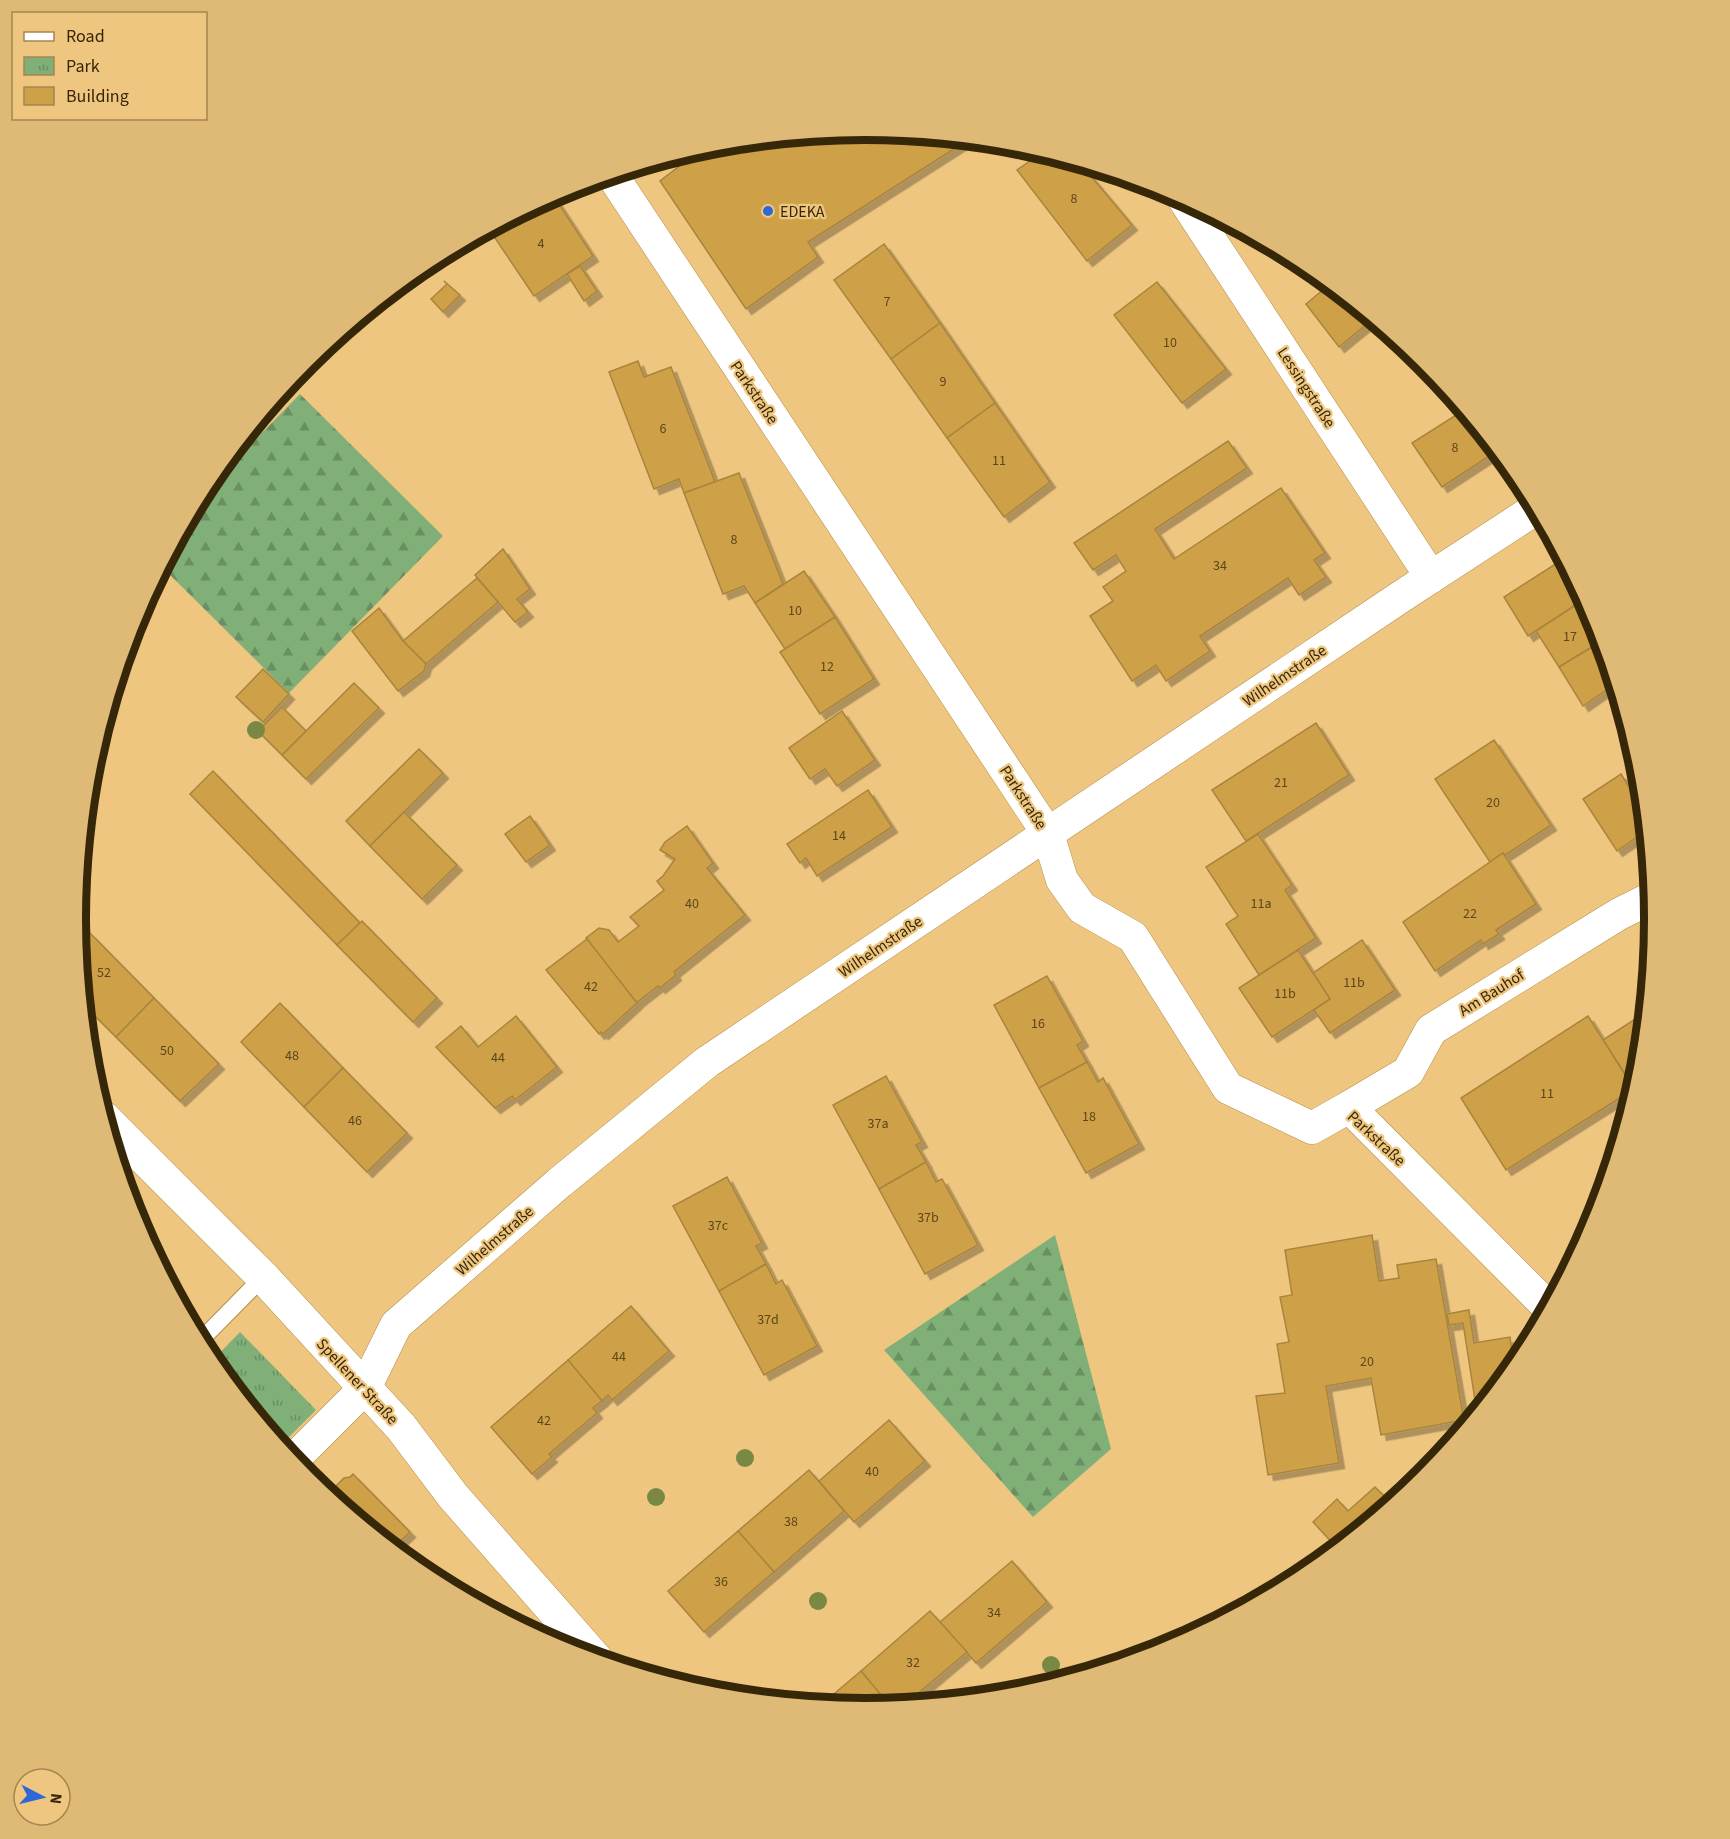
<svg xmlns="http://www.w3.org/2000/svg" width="1730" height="1839" font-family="'Source Sans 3',sans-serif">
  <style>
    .forest { fill: url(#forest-firs) }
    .park { fill: url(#park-tufts) }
    .building { fill: #cea149; stroke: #a9843d; stroke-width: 1.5; filter: url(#shadow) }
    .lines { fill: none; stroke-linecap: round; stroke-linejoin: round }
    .lane-casing { stroke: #b58f49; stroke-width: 18 }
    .street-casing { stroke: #b58f49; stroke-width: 33 }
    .secondary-casing { stroke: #b58f49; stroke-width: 34 }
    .lane { stroke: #fff; stroke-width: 16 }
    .street { stroke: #fff; stroke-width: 32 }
    .secondary { stroke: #fff; stroke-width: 33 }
    .tree { fill: #798842 }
    .poi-dot { fill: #2d68d6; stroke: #eec67f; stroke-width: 2 }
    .labels { text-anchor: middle; stroke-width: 4.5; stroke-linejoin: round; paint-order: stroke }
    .number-label { font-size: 14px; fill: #5d4619 }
    .poi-label { font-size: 16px; fill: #372709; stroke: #eec67f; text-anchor: start }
    .street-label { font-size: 16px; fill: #372709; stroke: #eec67f }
    .rim { fill: none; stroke: #372709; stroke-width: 8 }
  </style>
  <defs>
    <pattern id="forest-firs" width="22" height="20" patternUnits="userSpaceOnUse" patternTransform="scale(1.5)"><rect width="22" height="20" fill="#80b078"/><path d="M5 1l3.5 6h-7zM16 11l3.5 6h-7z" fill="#6a8f61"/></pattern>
    <pattern id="park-tufts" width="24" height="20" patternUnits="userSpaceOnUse" patternTransform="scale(1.5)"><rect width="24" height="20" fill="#80b078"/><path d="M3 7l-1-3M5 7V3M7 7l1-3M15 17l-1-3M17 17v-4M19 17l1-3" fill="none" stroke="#6a8f61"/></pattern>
    <filter id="shadow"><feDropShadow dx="5.5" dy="5.5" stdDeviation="0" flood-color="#0004"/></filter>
  </defs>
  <rect width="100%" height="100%" fill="#eec67f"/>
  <!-- forest -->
  <g class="forest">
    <path d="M 300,394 L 443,536 L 289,693 L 162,567 L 201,495 Z"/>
    <path d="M 1055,1235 L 1111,1449 L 1033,1517 L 884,1350 Z"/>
  </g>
  <!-- park -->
  <path class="park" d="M 240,1332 L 316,1410 L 280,1446 L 211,1362 Z"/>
  <!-- building -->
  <g class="building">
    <path d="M 865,130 L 968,140 L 808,242 L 818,257 L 746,309 L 660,181 L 682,164 L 677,155 L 711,145 Z"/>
    <path d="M 1043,152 L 1080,163 L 1132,225 L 1087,261 L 1017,170 Z"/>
    <path d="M 553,195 L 593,256 L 534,296 L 489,229 Z"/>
    <path d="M 884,244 L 940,323 L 891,359 L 834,280 Z"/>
    <path d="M 580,266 L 597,291 L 584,301 L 567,274 Z"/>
    <path d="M 444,281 L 460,295 L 443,312 L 431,299 L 447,284 Z"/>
    <path d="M 1157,282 L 1226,369 L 1182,403 L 1114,315 Z"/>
    <path d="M 1330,284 L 1373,319 L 1339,347 L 1306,304 Z"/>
    <path d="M 940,323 L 995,403 L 947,438 L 891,359 Z"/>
    <path d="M 638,361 L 644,377 L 671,367 L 715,482 L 684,493 L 679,479 L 654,489 L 609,372 Z"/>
    <path d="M 995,403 L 1050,482 L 1004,517 L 947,438 Z"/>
    <path d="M 1464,410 L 1497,451 L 1442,487 L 1412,443 Z"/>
    <path d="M 1228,441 L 1247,468 L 1155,529 L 1174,559 L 1281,488 L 1325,553 L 1314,560 L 1326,577 L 1299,595 L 1288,578 L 1200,636 L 1210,651 L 1166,681 L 1156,665 L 1132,681 L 1090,616 L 1113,601 L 1103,587 L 1126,571 L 1116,555 L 1093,570 L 1074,543 Z"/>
    <path d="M 739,473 L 783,584 L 755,603 L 744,586 L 723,594 L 684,493 Z"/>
    <path d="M 503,549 L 530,589 L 517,599 L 528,612 L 515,622 L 475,575 Z"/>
    <path d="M 1557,563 L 1573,588 L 1578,585 L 1585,599 L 1528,636 L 1504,597 Z"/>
    <path d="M 804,571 L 835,617 L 785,649 L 755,603 Z"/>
    <path d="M 477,578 L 498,602 L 426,664 L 403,641 Z"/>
    <path d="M 1585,599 L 1595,617 L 1602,641 L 1559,667 L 1536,631 Z"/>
    <path d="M 379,608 L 403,641 L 426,664 L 424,671 L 398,691 L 352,631 Z"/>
    <path d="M 835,617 L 874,679 L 820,714 L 780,652 Z"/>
    <path d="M 1602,641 L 1615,684 L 1583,706 L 1559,667 Z"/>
    <path d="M 263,669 L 289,694 L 263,722 L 236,697 Z"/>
    <path d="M 354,683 L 379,708 L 306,779 L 282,755 Z"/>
    <path d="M 282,707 L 306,731 L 282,755 L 258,731 Z"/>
    <path d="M 842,711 L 875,760 L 837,786 L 825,769 L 810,779 L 789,748 Z"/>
    <path d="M 1316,723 L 1349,775 L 1246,841 L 1212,790 Z"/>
    <path d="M 1494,740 L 1551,825 L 1505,855 L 1503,853 L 1490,862 L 1435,779 Z"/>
    <path d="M 419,749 L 443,773 L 370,846 L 346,821 Z"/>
    <path d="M 213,771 L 360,923 L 337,945 L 190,794 Z"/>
    <path d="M 1621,774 L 1644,811 L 1647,840 L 1644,842 L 1640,835 L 1617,851 L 1583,799 Z"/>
    <path d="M 1641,778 L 1644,811 L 1629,786 Z"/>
    <path d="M 868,790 L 892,827 L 817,876 L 806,858 L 800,863 L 787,844 Z"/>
    <path d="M 404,812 L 457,865 L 422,899 L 370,846 Z"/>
    <path d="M 530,816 L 550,845 L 526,862 L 505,834 Z"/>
    <path d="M 687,826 L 713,863 L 707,868 L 745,915 L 674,972 L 676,975 L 660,988 L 658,986 L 636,1003 L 586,938 L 599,928 L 609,930 L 618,942 L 639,926 L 630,917 L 664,890 L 657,881 L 663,876 L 675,859 L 660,850 L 665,842 Z"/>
    <path d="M 1258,834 L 1292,885 L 1285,890 L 1316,938 L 1259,975 L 1226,924 L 1238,916 L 1206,867 Z"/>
    <path d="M 1503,853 L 1536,904 L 1496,930 L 1499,934 L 1483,944 L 1481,940 L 1435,971 L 1403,922 Z"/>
    <path d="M 362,921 L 437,998 L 413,1022 L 337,945 Z"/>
    <path d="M 90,933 L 154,998 L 116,1037 L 83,1004 L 78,946 Z"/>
    <path d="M 587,939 L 637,1003 L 603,1034 L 601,1032 L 599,1034 L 546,970 Z"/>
    <path d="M 1362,940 L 1395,990 L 1330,1033 L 1314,1010 L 1330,999 L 1313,973 Z"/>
    <path d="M 1298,950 L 1330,999 L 1272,1037 L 1239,988 Z"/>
    <path d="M 1047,976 L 1083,1041 L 1077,1045 L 1087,1062 L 1039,1088 L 994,1005 Z"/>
    <path d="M 154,998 L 219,1064 L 180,1101 L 116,1037 Z"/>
    <path d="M 280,1003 L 343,1068 L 304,1107 L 241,1042 Z"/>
    <path d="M 1646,1012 L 1640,1074 L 1637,1084 L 1633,1086 L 1603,1040 Z"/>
    <path d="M 516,1016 L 557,1067 L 515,1100 L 512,1096 L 495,1108 L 436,1047 L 461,1026 L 478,1047 Z"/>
    <path d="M 1588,1016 L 1634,1089 L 1506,1170 L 1461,1098 Z"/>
    <path d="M 1087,1062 L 1098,1082 L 1103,1078 L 1139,1144 L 1086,1173 L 1039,1088 Z"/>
    <path d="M 343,1068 L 407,1133 L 367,1172 L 304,1107 Z"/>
    <path d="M 886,1076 L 922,1142 L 916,1145 L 926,1162 L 879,1189 L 833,1105 Z"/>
    <path d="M 926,1162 L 936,1182 L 942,1179 L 978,1245 L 925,1274 L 879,1189 Z"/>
    <path d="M 727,1177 L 762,1243 L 756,1246 L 766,1264 L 719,1291 L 673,1206 Z"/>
    <path d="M 1372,1235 L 1379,1281 L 1399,1278 L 1397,1265 L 1436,1259 L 1464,1420 L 1381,1435 L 1371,1378 L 1326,1386 L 1339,1463 L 1268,1475 L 1256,1396 L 1285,1393 L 1277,1344 L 1289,1342 L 1280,1297 L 1292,1295 L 1285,1250 Z"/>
    <path d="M 1580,1250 L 1569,1270 L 1564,1265 Z"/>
    <path d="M 766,1264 L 776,1284 L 782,1280 L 817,1346 L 764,1375 L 719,1291 Z"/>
    <path d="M 631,1306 L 669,1351 L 612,1400 L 608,1395 L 602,1401 L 568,1360 Z"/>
    <path d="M 1469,1310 L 1474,1343 L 1510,1337 L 1514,1368 L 1477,1413 L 1463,1323 L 1449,1325 L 1447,1314 Z"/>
    <path d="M 568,1360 L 602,1401 L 593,1408 L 597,1413 L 549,1454 L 552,1457 L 532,1474 L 491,1427 Z"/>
    <path d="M 889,1420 L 925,1461 L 854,1522 L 819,1481 Z"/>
    <path d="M 809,1470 L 844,1511 L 774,1572 L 738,1531 Z"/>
    <path d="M 353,1474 L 410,1532 L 392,1549 L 327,1495 L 344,1478 L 350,1477 Z"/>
    <path d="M 1375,1487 L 1392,1504 L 1338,1549 L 1313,1522 L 1337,1499 L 1348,1511 Z"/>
    <path d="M 738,1531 L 774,1572 L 704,1632 L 668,1591 Z"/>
    <path d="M 1012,1561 L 1047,1602 L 976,1663 L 940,1622 Z"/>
    <path d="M 930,1611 L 967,1652 L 903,1706 L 891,1707 L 861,1671 Z"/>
    <path d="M 861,1671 L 891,1707 L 865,1709 L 821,1705 Z"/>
  </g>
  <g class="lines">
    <defs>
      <path id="lane" d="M 199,1342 L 263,1277"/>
      <g id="street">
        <path d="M 612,175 L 1048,834 L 1062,880 L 1082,908 L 1133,937 L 1228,1088 L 1312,1128 L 1349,1107 L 1549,1308"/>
        <path d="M 1183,198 L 1431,577"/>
        <path d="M 1349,1107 L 1408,1072 L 1431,1030 L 1619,914 L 1653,897"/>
        <path d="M 292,1461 L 365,1388 L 396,1325 L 559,1183 L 707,1062 L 1402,596 L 1537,508"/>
      </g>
      <path id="secondary" d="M 104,1118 L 263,1277 L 401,1427 L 453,1496 L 596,1659"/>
    </defs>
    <!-- lane casing -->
    <use href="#lane" class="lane-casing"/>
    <!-- street casing -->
    <use href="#street" class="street-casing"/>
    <!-- secondary casing -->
    <use href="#secondary" class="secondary-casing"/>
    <!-- lane -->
    <use href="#lane" class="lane"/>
    <!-- street -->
    <use href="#street" class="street"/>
    <!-- secondary -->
    <use href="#secondary" class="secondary"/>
  </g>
  <!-- trees -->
  <g class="tree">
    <circle cx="256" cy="730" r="9"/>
    <circle cx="745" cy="1458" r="9"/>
    <circle cx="656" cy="1497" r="9"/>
    <circle cx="818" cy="1601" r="9"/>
    <circle cx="1051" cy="1665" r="9"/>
  </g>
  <!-- markers -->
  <circle class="poi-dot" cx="768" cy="211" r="6"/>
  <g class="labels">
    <!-- number labels -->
    <g class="number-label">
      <text x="1074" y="203">8</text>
      <text x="541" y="248">4</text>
      <text x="887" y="306">7</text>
      <text x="1170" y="347">10</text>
      <text x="943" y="386">9</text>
      <text x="663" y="433">6</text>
      <text x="1455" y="452">8</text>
      <text x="999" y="465">11</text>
      <text x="734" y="544">8</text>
      <text x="1220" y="570">34</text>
      <text x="795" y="615">10</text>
      <text x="1570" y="641">17</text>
      <text x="827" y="671">12</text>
      <text x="1281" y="787">21</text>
      <text x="1493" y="807">20</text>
      <text x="839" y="840">14</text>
      <text x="692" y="908">40</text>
      <text x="1261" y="908">11a</text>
      <text x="1470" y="918">22</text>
      <text x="104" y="977">52</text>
      <text x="1354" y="987">11b</text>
      <text x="591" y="991">42</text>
      <text x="1285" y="998">11b</text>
      <text x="1038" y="1028">16</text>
      <text x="167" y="1055">50</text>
      <text x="292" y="1060">48</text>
      <text x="498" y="1062">44</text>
      <text x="1547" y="1098">11</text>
      <text x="1089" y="1121">18</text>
      <text x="355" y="1125">46</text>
      <text x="878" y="1128">37a</text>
      <text x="928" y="1222">37b</text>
      <text x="718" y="1230">37c</text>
      <text x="768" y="1324">37d</text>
      <text x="619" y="1361">44</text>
      <text x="1367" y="1366">20</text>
      <text x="544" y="1425">42</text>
      <text x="872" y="1476">40</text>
      <text x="791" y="1526">38</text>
      <text x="721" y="1586">36</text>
      <text x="994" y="1617">34</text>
      <text x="913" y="1667">32</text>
    </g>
    <!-- poi labels -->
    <g class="poi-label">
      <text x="780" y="217">EDEKA</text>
    </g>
    <!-- street labels -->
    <g class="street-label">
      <text transform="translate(1307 387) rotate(57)" y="6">Lessingstraße</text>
      <text transform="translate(755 392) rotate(56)" y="6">Parkstraße</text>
      <text transform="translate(1284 675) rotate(-34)" y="6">Wilhelmstraße</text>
      <text transform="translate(1024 797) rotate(57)" y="6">Parkstraße</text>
      <text transform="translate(880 946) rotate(-34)" y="6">Wilhelmstraße</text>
      <text transform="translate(1491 992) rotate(-32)" y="6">Am Bauhof</text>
      <text transform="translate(1377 1138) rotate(43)" y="6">Parkstraße</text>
      <text transform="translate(494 1240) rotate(-41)" y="6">Wilhelmstraße</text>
      <text transform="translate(358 1381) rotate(47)" y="6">Spellener Straße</text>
    </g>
  </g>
  <!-- crop -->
  <path d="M0 0H1730V1839H0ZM86 919a779 779 0 1 1 1558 0a779 779 0 1 1-1558 0Z" fill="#dfb976" fill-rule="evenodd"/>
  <path class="rim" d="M86 919a779 779 0 1 1 1558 0a779 779 0 1 1-1558 0Z"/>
  <!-- legend -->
  <rect x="12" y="12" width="195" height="108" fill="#eec67f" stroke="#a58650" stroke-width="1.5"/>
  <rect x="24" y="32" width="30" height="9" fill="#ffffff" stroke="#a58650" stroke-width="1.5"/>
  <text x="66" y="42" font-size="18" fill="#372709">Road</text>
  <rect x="24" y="57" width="30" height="18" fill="url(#park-tufts)" stroke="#a58650" stroke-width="1.5"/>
  <text x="66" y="72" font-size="18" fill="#372709">Park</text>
  <rect x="24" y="87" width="30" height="18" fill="#cea149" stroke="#a58650" stroke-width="1.5"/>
  <text x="66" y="102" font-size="18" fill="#372709">Building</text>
  <!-- north arrow -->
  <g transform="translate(42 1797) rotate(97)"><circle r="28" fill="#eec67f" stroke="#a58650" stroke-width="1.5"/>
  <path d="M0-4.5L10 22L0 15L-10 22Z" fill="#2d68d6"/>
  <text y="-9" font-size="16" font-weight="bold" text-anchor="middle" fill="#372709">N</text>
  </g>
</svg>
